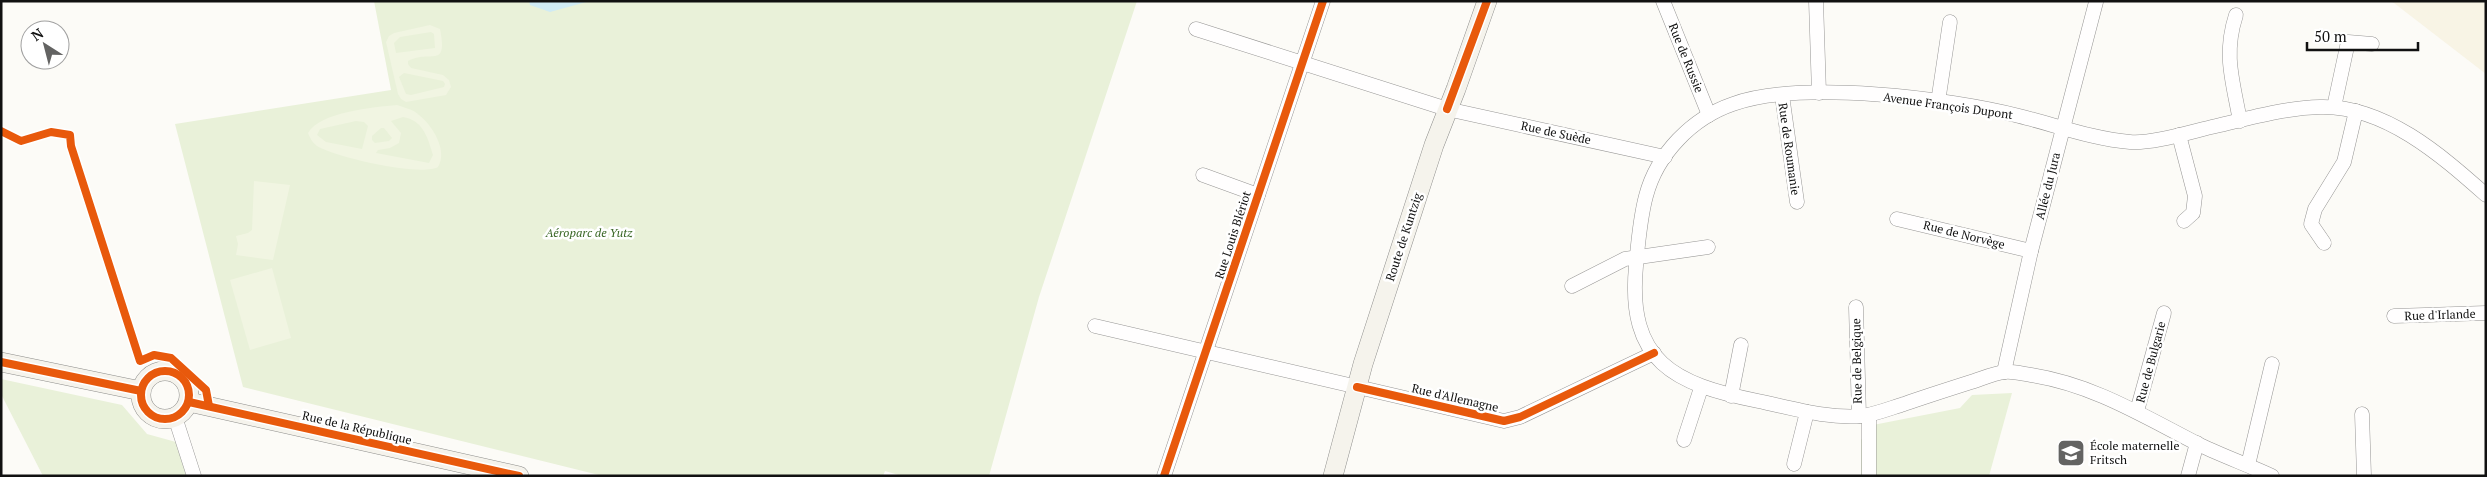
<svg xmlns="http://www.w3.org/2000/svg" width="2487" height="477" font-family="'PT Serif',serif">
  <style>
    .farmland { fill: #f8f4e5 }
    .green { fill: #e9f1d9 }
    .pitch { fill: #f1f5e2; fill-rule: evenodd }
    .water { fill: #d0ebf4 }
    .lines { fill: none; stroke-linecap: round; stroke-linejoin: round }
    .street-casing { stroke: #979695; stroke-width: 15 }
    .secondary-casing { stroke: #8d8d8b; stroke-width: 20 }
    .street { stroke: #fffefe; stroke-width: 14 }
    .secondary { stroke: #f5f3ec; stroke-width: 19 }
    .cycleway-casing { stroke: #fff; stroke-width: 11 }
    .cycleway { stroke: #e8590c; stroke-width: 8 }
    .labels { text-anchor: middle; stroke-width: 5; stroke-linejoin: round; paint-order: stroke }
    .street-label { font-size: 12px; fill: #111; stroke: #fff }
    .park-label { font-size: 12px; font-style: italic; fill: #386624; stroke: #fff }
    .poi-label { font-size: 12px; fill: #111; stroke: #fff; text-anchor: start }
  </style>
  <rect width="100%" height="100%" fill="#fcfbf7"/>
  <!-- farmland -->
  <path class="farmland" d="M 2390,1 L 2486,1 L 2486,74 L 2394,3 Z"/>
  <!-- green -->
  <g class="green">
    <path d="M 374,1 L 1137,1 L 1039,297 L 989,476 L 902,476 L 885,471 L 883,476 L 603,476 L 243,387 L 175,124 L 391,90 Z"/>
    <path d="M 1,379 L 122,405 L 147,434 L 176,442 L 186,476 L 43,476 L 1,394 Z"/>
    <path d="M 2012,393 L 1989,476 L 1861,476 L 1861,440 L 1873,425 L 1960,408 L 1972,395 Z"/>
  </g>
  <!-- pitch -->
  <g class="pitch">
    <path d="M 430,25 L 440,29 C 448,70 431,49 408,61 L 408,64 L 411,68 L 443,75 L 449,80 L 451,87 L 446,95 L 406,102 L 401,99 L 398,94 L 386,42 L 389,36 L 394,33 ZM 431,32 L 434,34 L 435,48 L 396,53 L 394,43 L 400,37 ZM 404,73 L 443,81 L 445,84 L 444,87 L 411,95 L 406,94 L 399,77 Z"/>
    <path d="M 397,105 C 405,108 413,109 419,115 C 433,126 448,151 438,167 C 420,177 335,157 317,146 C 312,142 310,138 308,133 C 320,112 374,107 397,105 ZM 403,117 C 423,120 428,138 433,155 L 429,163 L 376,153 L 378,150 L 390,148 L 399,143 L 401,133 L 391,121 ZM 356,121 L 364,122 L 368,126 L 362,149 L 326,142 L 317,135 L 320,129 ZM 381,128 L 384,128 L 392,138 L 389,141 L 375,143 L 372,140 L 372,136 Z"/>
    <path d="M 254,181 L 290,185 L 273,260 L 236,255 L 238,244 L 236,236 L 248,233 L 252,230 Z"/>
    <path d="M 272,268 L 291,338 L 250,350 L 230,280 Z"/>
  </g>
  <!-- water -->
  <path class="water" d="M 529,1 L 590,1 L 550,12 L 530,5 Z"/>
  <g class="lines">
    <defs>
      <g id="street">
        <path d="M 1663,1 L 1709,115"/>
        <path d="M 1816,1 L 1819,93"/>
        <path d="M 2236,15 C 2223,55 2233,81 2240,121"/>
        <path d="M 1196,29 L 1447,109 L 1665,157"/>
        <path d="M 1782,95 L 1797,202"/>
        <path d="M 1938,102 L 1950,22"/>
        <path d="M 2334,107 L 2348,42 L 2372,44"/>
        <path d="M 2179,135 L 2195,196 L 2193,213 L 2184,221"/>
        <path d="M 1203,175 L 1258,195"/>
        <path d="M 1897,219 L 2031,251"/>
        <path d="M 2324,243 L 2311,224 L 2315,209 L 2344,162 L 2356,111"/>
        <path d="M 1572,286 L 1625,259 L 1708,247"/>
        <path d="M 1856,307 L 1859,416"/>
        <path d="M 2394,316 L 2486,313"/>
        <path d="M 1095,326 L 1504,421 L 1520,417 L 1654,353"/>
        <path d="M 2004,372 L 2031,251 L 2096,2"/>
        <path d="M 1731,396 L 1741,345"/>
        <path d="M 2137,411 L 2164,313"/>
        <path d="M 2362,414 L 2364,476"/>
        <path d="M 175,417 L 194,476"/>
        <path d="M 1684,440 L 1701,388"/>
        <path d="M 1794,464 L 1807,412"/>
        <path d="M 2248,465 L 2272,364"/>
        <path d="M 1164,476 L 1323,1"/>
        <path d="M 1869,476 L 1869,415"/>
        <path d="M 2188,476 L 2197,443"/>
        <path d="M 2272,476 C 2248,465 2223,456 2200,445 C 2143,416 2094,385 2031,375 C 2023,374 2012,371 2005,372 C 1994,373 1981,379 1971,382 C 1949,389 1927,396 1904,404 C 1891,408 1876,414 1862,416 C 1828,419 1792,408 1758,401 C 1674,384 1627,362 1636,266 C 1638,243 1640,218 1646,196 C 1657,154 1692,118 1733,104 C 1800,80 1949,98 2019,116 C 2056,125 2093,139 2130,142 C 2153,144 2193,131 2216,126 C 2250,118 2285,108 2320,107 C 2384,105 2441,155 2486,195"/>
      </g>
      <g id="secondary">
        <path d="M 1,362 L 141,391"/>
        <circle cx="165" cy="395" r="24"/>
        <path d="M 189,402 L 519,476"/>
        <path d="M 1333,476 L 1363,364 L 1434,145 L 1456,89 L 1487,1"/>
      </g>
    </defs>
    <!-- street casing -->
    <use href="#street" class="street-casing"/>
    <!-- secondary casing -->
    <use href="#secondary" class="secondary-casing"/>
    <!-- street -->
    <use href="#street" class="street"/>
    <!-- secondary -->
    <use href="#secondary" class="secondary"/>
    <defs>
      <g id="cycleway">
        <path d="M 1447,109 L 1487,1"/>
        <path d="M 1,131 L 21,141 L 51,132 L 70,135 L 71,146 L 140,361 L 154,355 L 171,358 L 206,390 L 209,406"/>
        <path d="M 1,362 L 141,391"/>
        <circle cx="165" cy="395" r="24"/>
        <path d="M 1357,387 L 1504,421 L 1520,417 L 1654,353"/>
        <path d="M 189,402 L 519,476"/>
        <path d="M 1164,476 L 1323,1"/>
      </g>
    </defs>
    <!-- cycleway casing -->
    <use href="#cycleway" class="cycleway-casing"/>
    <!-- cycleway -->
    <use href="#cycleway" class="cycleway"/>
  </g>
  <!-- icons -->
  <defs>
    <symbol id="school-square" viewBox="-11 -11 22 22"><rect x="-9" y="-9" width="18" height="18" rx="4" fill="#636362" stroke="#fff"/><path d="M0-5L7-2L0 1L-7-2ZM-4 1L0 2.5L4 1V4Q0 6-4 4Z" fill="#fff"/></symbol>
  </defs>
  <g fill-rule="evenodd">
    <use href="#school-square" x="2055" y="437" width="32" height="32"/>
  </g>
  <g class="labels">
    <!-- street labels -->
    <g class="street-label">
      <text transform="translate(1686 58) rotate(68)" y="4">Rue de Russie</text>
      <text transform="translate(1948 106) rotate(8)" y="4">Avenue François Dupont</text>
      <text transform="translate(1556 133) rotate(12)" y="4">Rue de Suède</text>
      <text transform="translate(1789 149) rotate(82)" y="4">Rue de Roumanie</text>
      <text transform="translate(2048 186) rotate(-76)" y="4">Allée du Jura</text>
      <text transform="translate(1233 235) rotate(-72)" y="4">Rue Louis Blériot</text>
      <text transform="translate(1964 235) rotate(14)" y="4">Rue de Norvège</text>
      <text transform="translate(1404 237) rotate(-72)" y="4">Route de Kuntzig</text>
      <text transform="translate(2440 315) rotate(-2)" y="4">Rue d'Irlande</text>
      <text transform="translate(1857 361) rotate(-91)" y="4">Rue de Belgique</text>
      <text transform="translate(2151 362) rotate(-75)" y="4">Rue de Bulgarie</text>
      <text transform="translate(1455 398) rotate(13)" y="4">Rue d'Allemagne</text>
      <text transform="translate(357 428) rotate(13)" y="4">Rue de la République</text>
    </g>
    <!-- park labels -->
    <g class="park-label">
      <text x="589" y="237">Aéroparc de Yutz</text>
    </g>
    <!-- poi labels -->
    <g class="poi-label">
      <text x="2090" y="450">École maternelle<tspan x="2090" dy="14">Fritsch</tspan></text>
    </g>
  </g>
  <!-- border -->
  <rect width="2487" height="477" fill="none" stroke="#111111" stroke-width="5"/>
  <!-- north arrow -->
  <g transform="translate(45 45) rotate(324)"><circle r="24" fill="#ffffff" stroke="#a0a0a0"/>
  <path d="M0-4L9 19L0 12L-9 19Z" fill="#636362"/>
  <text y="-8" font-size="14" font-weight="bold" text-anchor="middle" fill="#111111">N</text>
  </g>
  <!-- scale -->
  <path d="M2307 42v8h111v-8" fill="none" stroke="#111111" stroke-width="2.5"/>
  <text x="2314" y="42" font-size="15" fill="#111111" stroke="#ffffff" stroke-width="4" paint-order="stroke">50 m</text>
</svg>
